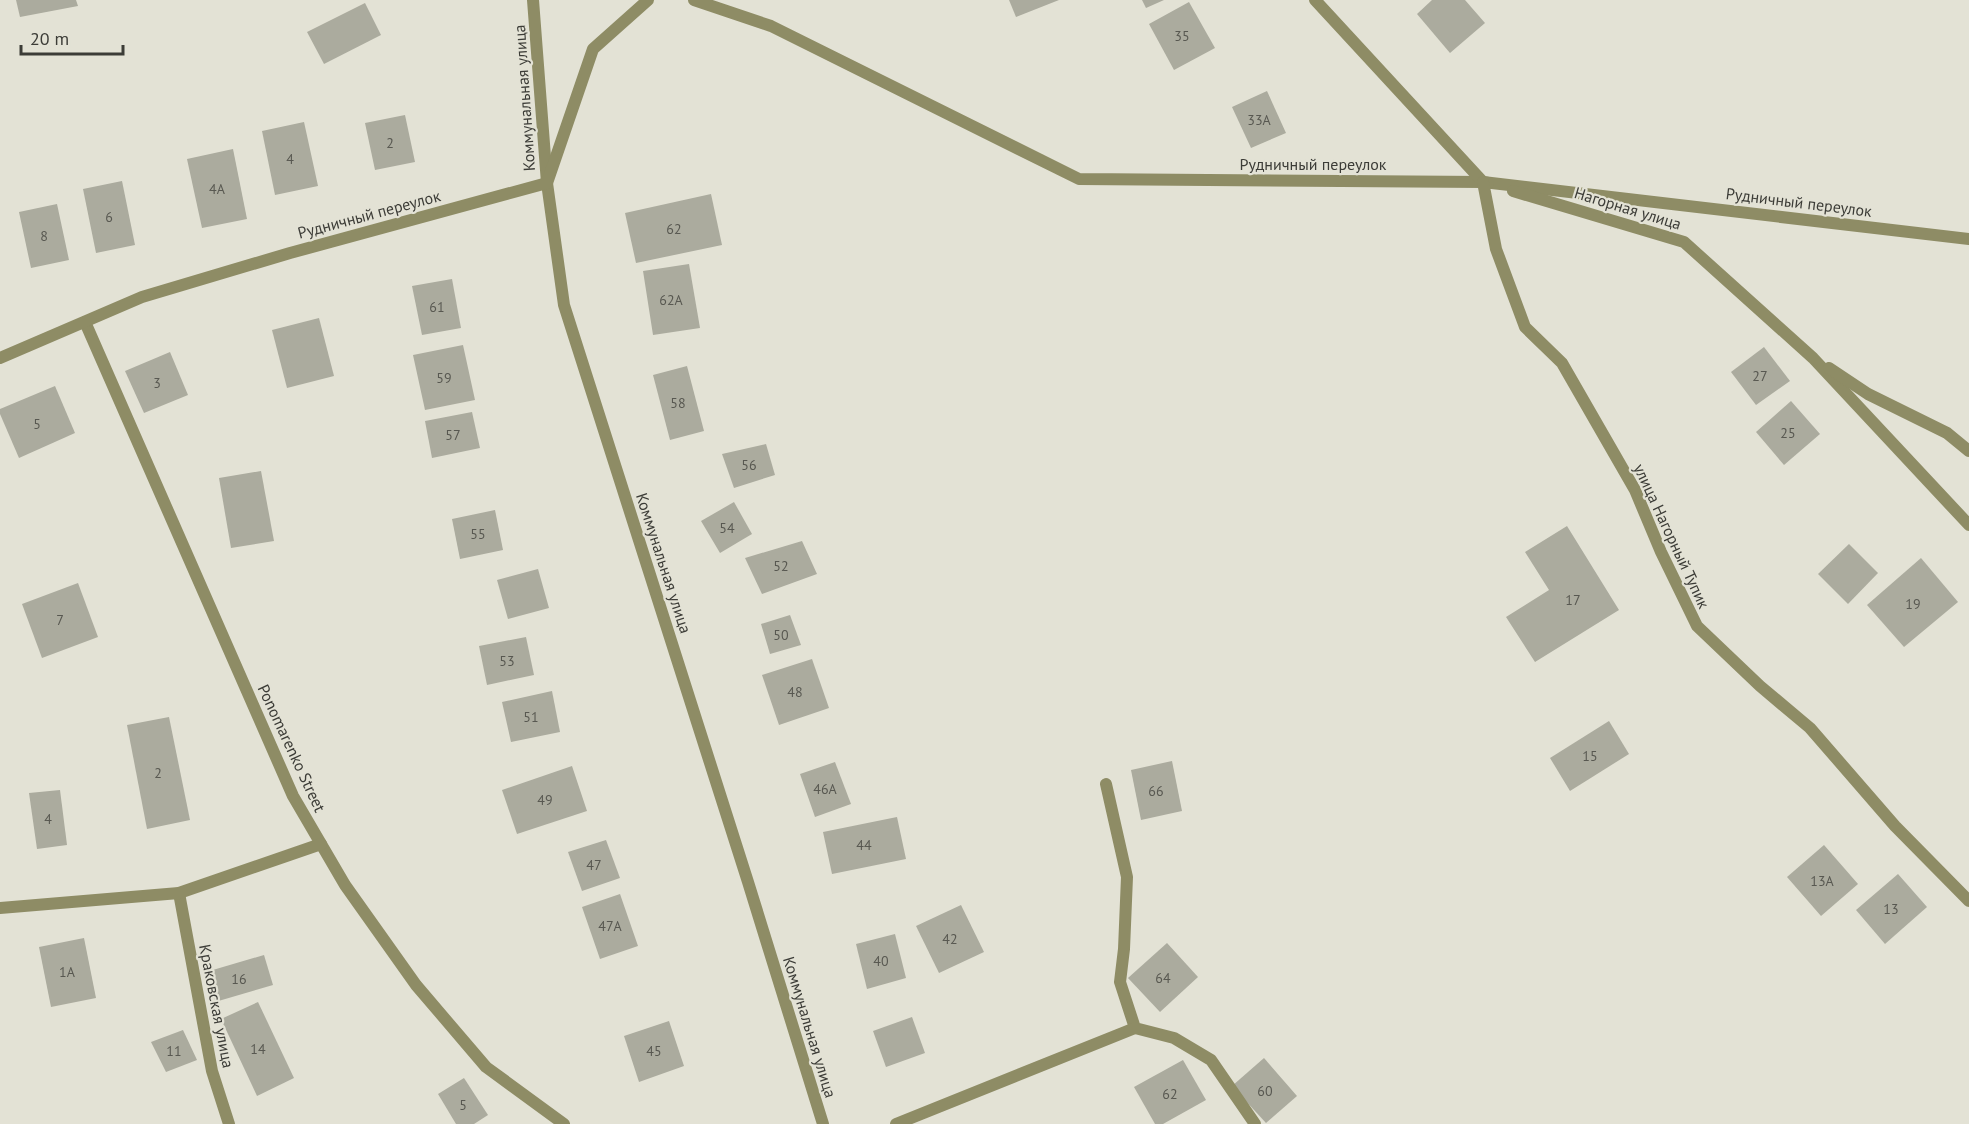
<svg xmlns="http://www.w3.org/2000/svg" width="1969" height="1124" font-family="'PT Sans',sans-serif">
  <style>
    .building { fill: #abab9e }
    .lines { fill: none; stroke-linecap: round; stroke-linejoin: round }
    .minor { stroke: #8e8c65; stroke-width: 12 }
    .labels { text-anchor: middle; stroke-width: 4.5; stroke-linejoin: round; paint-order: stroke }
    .number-label { font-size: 14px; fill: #585851 }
    .street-label { font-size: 16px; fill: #3c3c37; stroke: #e3e2d5 }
  </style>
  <rect width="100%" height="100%" fill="#e3e2d5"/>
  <!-- building -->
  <g class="building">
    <path d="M 16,0 L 76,0 L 78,6 L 20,17 Z"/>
    <path d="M 1009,0 L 1059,0 L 1016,17 Z"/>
    <path d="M 1142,0 L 1164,0 L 1146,8 Z"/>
    <path d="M 1432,0 L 1465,0 L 1485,23 L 1450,53 L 1417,14 Z"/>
    <path d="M 1189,2 L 1215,48 L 1174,70 L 1149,24 Z"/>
    <path d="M 365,3 L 381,35 L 324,64 L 307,32 Z"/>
    <path d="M 1267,91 L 1286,133 L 1251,148 L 1232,107 Z"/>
    <path d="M 405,115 L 415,162 L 375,170 L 365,123 Z"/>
    <path d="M 304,122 L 318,186 L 275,195 L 262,131 Z"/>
    <path d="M 233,149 L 247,219 L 202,228 L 187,159 Z"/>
    <path d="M 122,181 L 135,245 L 96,253 L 83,189 Z"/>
    <path d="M 711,194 L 722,245 L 636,263 L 625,213 Z"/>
    <path d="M 57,204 L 69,260 L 31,268 L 19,212 Z"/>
    <path d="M 689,264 L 700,328 L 653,335 L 643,271 Z"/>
    <path d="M 452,279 L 461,328 L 422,335 L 412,286 Z"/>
    <path d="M 319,318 L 334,376 L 287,388 L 272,330 Z"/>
    <path d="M 463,345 L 475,400 L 425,410 L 413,355 Z"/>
    <path d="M 1764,347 L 1790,381 L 1756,405 L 1731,372 Z"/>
    <path d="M 170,352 L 188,395 L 144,413 L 125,371 Z"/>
    <path d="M 687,366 L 704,431 L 670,440 L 653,375 Z"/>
    <path d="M 55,386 L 75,433 L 19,458 L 0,414 L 0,409 Z"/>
    <path d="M 1791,401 L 1820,434 L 1784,465 L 1756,432 Z"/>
    <path d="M 472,412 L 480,448 L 432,458 L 425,421 Z"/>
    <path d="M 766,444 L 775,475 L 734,488 L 722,454 Z"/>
    <path d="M 261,471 L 274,541 L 231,548 L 219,478 Z"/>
    <path d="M 734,502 L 752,534 L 720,553 L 701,521 Z"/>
    <path d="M 495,510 L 503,550 L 460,559 L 452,519 Z"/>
    <path d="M 1567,526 L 1619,610 L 1535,662 L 1506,617 L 1549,590 L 1525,552 Z"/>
    <path d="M 802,541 L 817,574 L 762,594 L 745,558 Z"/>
    <path d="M 1849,544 L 1878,573 L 1848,604 L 1818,574 Z"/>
    <path d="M 1921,558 L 1958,602 L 1904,647 L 1867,605 Z"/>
    <path d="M 538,569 L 549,608 L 508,619 L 497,580 Z"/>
    <path d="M 78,583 L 98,637 L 42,658 L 22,604 Z"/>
    <path d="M 790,615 L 801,645 L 770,654 L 761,624 Z"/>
    <path d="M 526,637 L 534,675 L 487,685 L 479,646 Z"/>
    <path d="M 812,659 L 829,708 L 779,725 L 762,675 Z"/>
    <path d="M 552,691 L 560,732 L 511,742 L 502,702 Z"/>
    <path d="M 169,717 L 190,820 L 147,829 L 127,725 Z"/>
    <path d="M 1609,721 L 1629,754 L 1570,791 L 1550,758 Z"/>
    <path d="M 1172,761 L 1182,811 L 1141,820 L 1131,770 Z"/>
    <path d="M 835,762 L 851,804 L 815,817 L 800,774 Z"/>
    <path d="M 572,766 L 587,811 L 517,834 L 502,790 Z"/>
    <path d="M 60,790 L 67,845 L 37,849 L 29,793 Z"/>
    <path d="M 897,817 L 906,859 L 832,874 L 823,832 Z"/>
    <path d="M 606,840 L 620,878 L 582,891 L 568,852 Z"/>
    <path d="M 1824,845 L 1858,884 L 1821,916 L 1787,877 Z"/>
    <path d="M 1898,874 L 1927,907 L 1885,944 L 1856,910 Z"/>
    <path d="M 620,894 L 638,946 L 600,959 L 582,907 Z"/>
    <path d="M 961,905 L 984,952 L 939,973 L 916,926 Z"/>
    <path d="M 895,934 L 906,978 L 867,989 L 856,944 Z"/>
    <path d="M 84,938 L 96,998 L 51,1007 L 39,947 Z"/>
    <path d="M 1167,943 L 1198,977 L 1160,1012 L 1128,978 Z"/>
    <path d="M 264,955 L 273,985 L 215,1002 L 206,972 Z"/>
    <path d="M 258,1002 L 294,1078 L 257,1096 L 221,1019 Z"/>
    <path d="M 912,1017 L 925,1053 L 886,1067 L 873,1031 Z"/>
    <path d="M 669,1021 L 684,1066 L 639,1082 L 624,1036 Z"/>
    <path d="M 183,1030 L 197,1060 L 166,1072 L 151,1042 Z"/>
    <path d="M 1264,1058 L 1297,1096 L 1266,1123 L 1232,1086 Z"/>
    <path d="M 1183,1060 L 1206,1100 L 1163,1124 L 1155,1124 L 1134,1087 Z"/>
    <path d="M 464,1078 L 488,1115 L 474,1124 L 456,1124 L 438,1094 Z"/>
  </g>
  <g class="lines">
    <!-- minor -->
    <g class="minor">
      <path d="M 533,0 L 547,183 L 564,305 L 748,882 L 823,1124"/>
      <path d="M 694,0 L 771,26 L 1079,179 L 1483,182 L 1969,239"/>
      <path d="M 1315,0 L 1483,182 L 1488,183"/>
      <path d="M 1483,182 L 1496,249 L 1525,327 L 1562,363 L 1635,490 L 1661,552 L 1697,626 L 1760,686 L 1810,728 L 1895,826 L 1969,901"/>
      <path d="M 1513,191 L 1684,242 L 1813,358 L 1969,525"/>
      <path d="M 85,322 L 293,796 L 345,885 L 416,985 L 486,1067 L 564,1124"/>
      <path d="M 0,358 L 142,297 L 290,253 L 547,183 L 593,49 L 648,0"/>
      <path d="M 1829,368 L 1868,394 L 1947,433 L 1969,451"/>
      <path d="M 1106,784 L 1127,877 L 1124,949 L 1120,982 L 1135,1028 L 1174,1038 L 1211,1060 L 1255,1124"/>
      <path d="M 179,893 L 212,1071 L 229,1124"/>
      <path d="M 0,908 L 179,893 L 321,844"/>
      <path d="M 896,1124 L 1135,1028"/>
    </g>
  </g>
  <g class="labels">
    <!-- number labels -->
    <g class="number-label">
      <text x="1182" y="41">35</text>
      <text x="1259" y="125">33А</text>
      <text x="390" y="148">2</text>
      <text x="290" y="164">4</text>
      <text x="217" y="194">4А</text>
      <text x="109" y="222">6</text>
      <text x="674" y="234">62</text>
      <text x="44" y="241">8</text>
      <text x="671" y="305">62А</text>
      <text x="437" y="312">61</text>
      <text x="1760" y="381">27</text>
      <text x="444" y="383">59</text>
      <text x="157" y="388">3</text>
      <text x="678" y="408">58</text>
      <text x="37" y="429">5</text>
      <text x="1788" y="438">25</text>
      <text x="453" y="440">57</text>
      <text x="749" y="470">56</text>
      <text x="727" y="533">54</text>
      <text x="478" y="539">55</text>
      <text x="781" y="571">52</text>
      <text x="1573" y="605">17</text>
      <text x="1913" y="609">19</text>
      <text x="60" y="625">7</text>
      <text x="781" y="640">50</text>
      <text x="507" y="666">53</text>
      <text x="795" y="697">48</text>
      <text x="531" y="722">51</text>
      <text x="1590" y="761">15</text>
      <text x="158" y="778">2</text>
      <text x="825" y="794">46А</text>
      <text x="1156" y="796">66</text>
      <text x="545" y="805">49</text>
      <text x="48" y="824">4</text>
      <text x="864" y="850">44</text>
      <text x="594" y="870">47</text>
      <text x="1822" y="886">13А</text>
      <text x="1891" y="914">13</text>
      <text x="610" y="931">47А</text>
      <text x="950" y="944">42</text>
      <text x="881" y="966">40</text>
      <text x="67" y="977">1А</text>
      <text x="1163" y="983">64</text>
      <text x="239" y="984">16</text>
      <text x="258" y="1054">14</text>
      <text x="174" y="1056">11</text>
      <text x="654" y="1056">45</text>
      <text x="1265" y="1096">60</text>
      <text x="1170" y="1099">62</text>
      <text x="463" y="1110">5</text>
    </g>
    <!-- street labels -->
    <g class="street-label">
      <text transform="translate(524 98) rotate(-94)" y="6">Коммунальная улица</text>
      <text x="1313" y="170">Рудничный переулок</text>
      <text transform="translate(1799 202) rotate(7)" y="6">Рудничный переулок</text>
      <text transform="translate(1628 208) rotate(17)" y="6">Нагорная улица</text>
      <text transform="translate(369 214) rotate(-15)" y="6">Рудничный переулок</text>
      <text transform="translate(1672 536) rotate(65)" y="6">улица Нагорный Тупик</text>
      <text transform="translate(664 563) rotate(72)" y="6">Коммунальная улица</text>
      <text transform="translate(292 748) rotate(65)" y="6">Ponomarenko Street</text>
      <text transform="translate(217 1006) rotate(79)" y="6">Краковская улица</text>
      <text transform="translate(810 1027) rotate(73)" y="6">Коммунальная улица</text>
    </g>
  </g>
  <!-- scale -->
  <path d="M21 45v9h102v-9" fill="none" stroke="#3c3c37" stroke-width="3"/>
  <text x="30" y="45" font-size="18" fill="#3c3c37" stroke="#e3e2d5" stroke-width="4.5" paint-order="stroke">20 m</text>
</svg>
